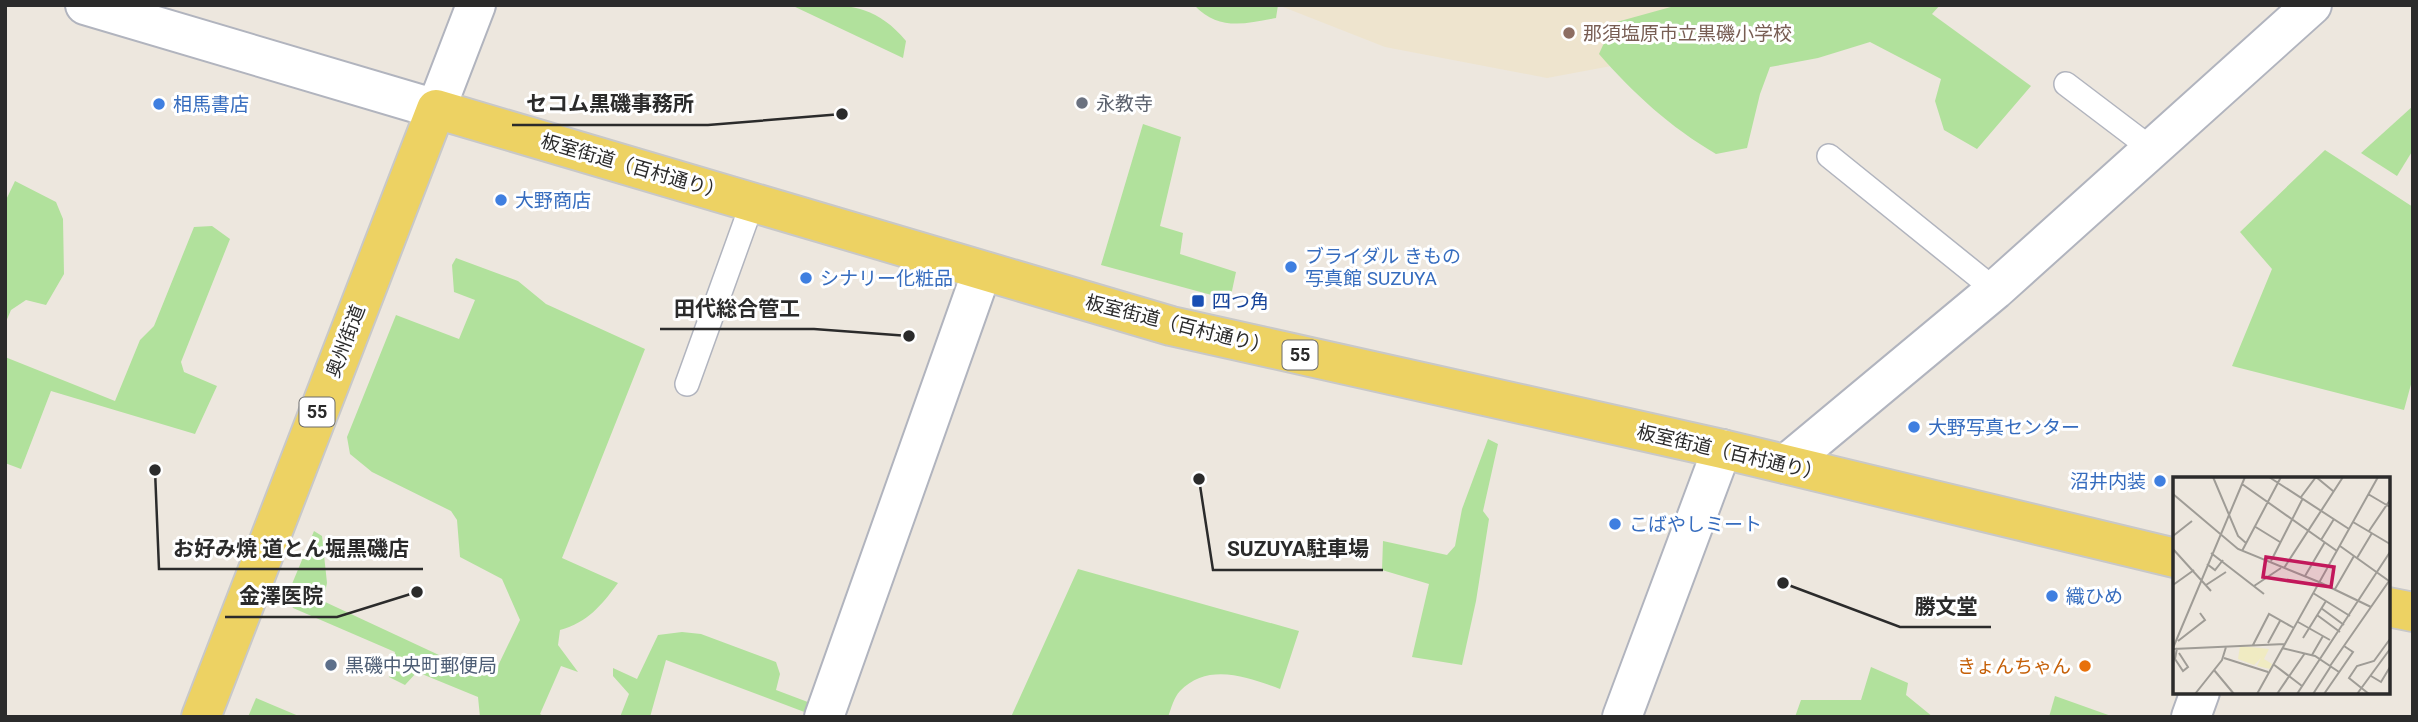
<svg xmlns="http://www.w3.org/2000/svg" width="2418" height="722" font-family="Roboto,'Noto Sans JP',sans-serif">
  <style>
    .education { fill: #eee4ce }
    .green { fill: #b1e19c }
    .lines { fill: none; stroke-linecap: round; stroke-linejoin: round }
    .lane-casing { stroke: #b1b4be; stroke-width: 26 }
    .street-casing { stroke: #b1b4be; stroke-width: 42 }
    .secondary-casing { stroke: #b1b4be; stroke-width: 42 }
    .primary-casing { stroke: #c8c8c8; stroke-width: 42 }
    .lane { stroke: #fff; stroke-width: 23 }
    .street { stroke: #fff; stroke-width: 38 }
    .secondary { stroke: #fff; stroke-width: 38 }
    .primary { stroke: #edd263; stroke-width: 38 }
    .education-dot { fill: #8d6e63; stroke: #fff; stroke-width: 2.5 }
    .worship-dot { fill: #6b7280; stroke: #fff; stroke-width: 2.5 }
    .shop-dot { fill: #3f7fe0; stroke: #fff; stroke-width: 2.5 }
    .transit-dot { fill: #1a4fb4; stroke: #fff; stroke-width: 2.5 }
    .service-dot { fill: #5c6f8a; stroke: #fff; stroke-width: 2.5 }
    .food-dot { fill: #e8710a; stroke: #fff; stroke-width: 2.5 }
    .labels { text-anchor: middle; stroke-width: 6; stroke-linejoin: round; paint-order: stroke }
    .shield { fill: #fff; stroke: #6b6b6b; stroke-width: 2 }
    .shield-label { font-size: 18px; font-weight: bold; fill: #2b2b2b }
    .education-label { font-size: 19px; fill: #785e54; stroke: #fff; text-anchor: start }
    .worship-label { font-size: 19px; fill: #5b616d; stroke: #fff; text-anchor: start }
    .shop-label { font-size: 19px; fill: #366cbe; stroke: #fff; text-anchor: start }
    .street-label { font-size: 19px; fill: #2b2b2b; stroke: #fff }
    .transit-label { font-size: 19px; fill: #164399; stroke: #fff; text-anchor: start }
    .service-label { font-size: 19px; fill: #4e5e75; stroke: #fff; text-anchor: start }
    .food-label { font-size: 19px; fill: #c56008; stroke: #fff; text-anchor: end }
    .inset-road { fill: none; stroke: #9f9c96; stroke-width: 2 }
    .view { fill: #c2185b; fill-opacity: 0.15; stroke: #c2185b; stroke-width: 3.5 }
    .inset-edge { fill: none; stroke: #2b2b2b; stroke-width: 3.5 }
    .leader { fill: none; stroke: #2b2b2b; stroke-width: 2.5 }
    .callout-dot { fill: #2b2b2b; stroke: #fff; stroke-width: 2.5 }
    .callout-label { font-size: 21px; text-anchor: middle; font-weight: bold; fill: #2b2b2b; stroke: #fff; stroke-width: 6; stroke-linejoin: round; paint-order: stroke }
  </style>
  <rect width="100%" height="100%" fill="#ede7de"/>
  <!-- education -->
  <path class="education" d="M 1278,5 L 1885,5 L 1863,19 L 1547,78 L 1385,47 Z"/>
  <!-- green -->
  <g class="green">
    <path d="M 791,5 C 840,5 872,0 906,41 L 903,58 Z"/>
    <path d="M 1194,5 L 1278,5 L 1276,18 C 1244,24 1219,31 1194,5 Z"/>
    <path d="M 1678,5 L 1940,5 L 1932,14 L 2031,86 L 1977,149 L 1944,130 L 1935,101 L 1941,79 L 1870,42 L 1818,58 L 1770,67 L 1760,94 L 1747,148 L 1716,154 C 1670,127 1634,94 1599,54 L 1613,23 Z"/>
    <path d="M 2413,106 L 2413,150 L 2397,176 L 2361,153 Z"/>
    <path d="M 1143,124 L 1181,137 L 1160,226 L 1183,233 L 1180,254 L 1236,272 L 1230,300 L 1101,265 Z"/>
    <path d="M 2325,150 L 2413,207 L 2413,377 L 2404,410 L 2232,366 L 2272,269 L 2240,232 Z"/>
    <path d="M 15,181 L 56,202 L 63,219 L 64,274 L 46,305 L 26,300 L 11,310 L 5,324 L 5,202 Z"/>
    <path d="M 212,226 L 230,239 L 181,362 L 184,372 L 217,386 L 195,434 L 51,391 L 21,469 L 5,463 L 5,357 L 115,401 L 140,340 L 154,326 L 194,227 Z"/>
    <path d="M 456,258 L 518,281 L 546,304 L 645,349 L 562,558 L 618,583 C 601,606 588,622 560,630 L 558,645 L 578,672 L 561,666 L 540,714 L 545,717 L 480,717 L 478,697 L 417,672 L 405,685 L 389,677 L 395,652 L 293,608 L 287,596 L 314,531 L 322,536 L 327,583 L 323,601 L 484,676 L 495,672 L 520,620 L 502,579 L 460,557 L 457,520 L 451,511 L 372,472 L 350,454 L 347,437 L 396,315 L 459,339 L 475,300 L 454,292 L 452,265 Z"/>
    <path d="M 1488,439 L 1498,444 L 1483,511 L 1489,519 L 1476,601 L 1462,665 L 1412,657 L 1429,584 L 1382,570 L 1383,541 L 1447,555 L 1455,546 L 1462,509 Z"/>
    <path d="M 1078,569 L 1299,631 L 1280,689 C 1248,677 1208,662 1180,691 C 1174,697 1171,709 1168,717 L 1011,717 Z"/>
    <path d="M 682,632 L 701,634 L 776,662 L 780,674 L 776,690 L 821,707 L 815,716 L 666,660 L 650,717 L 620,717 L 629,694 L 613,676 L 613,668 L 637,679 L 658,635 Z"/>
    <path d="M 1871,667 L 1908,683 L 1906,695 L 1933,717 L 1795,717 L 1801,700 L 1861,700 Z"/>
    <path d="M 2055,696 L 2114,717 L 2049,717 Z"/>
    <path d="M 256,698 L 301,717 L 248,717 Z"/>
  </g>
  <g class="lines">
    <defs>
      <g id="lane">
        <path d="M 2066,84 L 2153,150"/>
        <path d="M 1829,156 L 1995,290"/>
        <path d="M 687,384 L 753,201"/>
      </g>
      <g id="street">
        <path d="M 1786,464 L 1995,290 L 2312,5"/>
        <path d="M 824,717 L 982,271"/>
        <path d="M 1622,717 L 1722,449"/>
        <path d="M 2191,717 L 2200,692"/>
      </g>
      <path id="secondary" d="M 85,5 L 436,109 L 476,5"/>
      <g id="primary">
        <path d="M 2388,607 L 2413,612"/>
        <path d="M 201,717 L 436,109 L 1171,326 L 1722,449 L 2175,558"/>
      </g>
    </defs>
    <!-- lane casing -->
    <use href="#lane" class="lane-casing"/>
    <!-- street casing -->
    <use href="#street" class="street-casing"/>
    <!-- secondary casing -->
    <use href="#secondary" class="secondary-casing"/>
    <!-- primary casing -->
    <use href="#primary" class="primary-casing"/>
    <!-- lane -->
    <use href="#lane" class="lane"/>
    <!-- street -->
    <use href="#street" class="street"/>
    <!-- secondary -->
    <use href="#secondary" class="secondary"/>
    <!-- primary -->
    <use href="#primary" class="primary"/>
  </g>
  <!-- markers -->
  <circle class="education-dot" cx="1569" cy="33" r="7"/>
  <circle class="worship-dot" cx="1082" cy="103" r="7"/>
  <g class="shop-dot">
    <circle cx="159" cy="104" r="7"/>
    <circle cx="501" cy="200" r="7"/>
    <circle cx="1291" cy="267" r="7"/>
    <circle cx="806" cy="278" r="7"/>
    <circle cx="1914" cy="427" r="7"/>
    <circle cx="2160" cy="481" r="7"/>
    <circle cx="1615" cy="524" r="7"/>
    <circle cx="2052" cy="596" r="7"/>
  </g>
  <rect class="transit-dot" x="1191" y="294" width="14" height="14" rx="3.5"/>
  <circle class="service-dot" cx="331" cy="665" r="7"/>
  <circle class="food-dot" cx="2085" cy="666" r="7"/>
  <g class="labels">
    <!-- shield labels -->
    <g class="shield">
      <rect x="1282.5" y="340.5" width="35" height="29" rx="5"/>
      <rect x="299.5" y="397.5" width="35" height="29" rx="5"/>
    </g>
    <g class="shield-label">
      <text x="1300" y="361">55</text>
      <text x="317" y="418">55</text>
    </g>
    <!-- education labels -->
    <g class="education-label">
      <text x="1583" y="40">那須塩原市立黒磯小学校</text>
    </g>
    <!-- worship labels -->
    <g class="worship-label">
      <text x="1096" y="110">永教寺</text>
    </g>
    <!-- shop labels -->
    <g class="shop-label">
      <text x="173" y="111">相馬書店</text>
      <text x="515" y="207">大野商店</text>
      <text x="1305" y="263">ブライダル きもの<tspan x="1305" dy="22">写真館 SUZUYA</tspan></text>
      <text x="820" y="285">シナリー化粧品</text>
      <text x="1928" y="434">大野写真センター</text>
      <text x="2146" y="488" text-anchor="end">沼井内装</text>
      <text x="1629" y="531">こばやしミート</text>
      <text x="2066" y="603">織ひめ</text>
    </g>
    <!-- street labels -->
    <g class="street-label">
      <text transform="translate(633 166) rotate(16)" y="7">板室街道（百村通り）</text>
      <text transform="translate(1178 324) rotate(14)" y="7">板室街道（百村通り）</text>
      <text transform="translate(345 341) rotate(-69)" y="7">奥州街道</text>
      <text transform="translate(1730 452) rotate(13)" y="7">板室街道（百村通り）</text>
    </g>
    <!-- transit labels -->
    <g class="transit-label">
      <text x="1212" y="308">四つ角</text>
    </g>
    <!-- service labels -->
    <g class="service-label">
      <text x="345" y="672">黒磯中央町郵便局</text>
    </g>
    <!-- food labels -->
    <g class="food-label">
      <text x="2071" y="673">きょんちゃん</text>
    </g>
  </g>
  <!-- overview -->
  <g transform="translate(2173 477)">
    <rect width="217" height="217" fill="#ede7de"/>
    <path d="M 67,169 L 96,172 L 91,182 L 99,187 L 97,192 L 84,189 L 88,181 L 81,188 L 65,182 Z" fill="#f0ebc2"/>
    <path class="inset-road" d="M 40,0 L 65,59 L 73,66M 96,0 L 176,52M 69,7 L 164,74M 0,17 L 65,72 L 146,105M 195,17 L 217,30M 128,20 L 143,0 L 160,14M 180,45 L 217,67M 81,49 L 107,65M 196,54 L 217,23M 0,59 L 19,44M 148,63 L 161,42M 167,69 L 216,104M 0,72 L 38,114M 69,74 L 108,0M 38,76 L 91,117M 184,81 L 199,56M 98,84 L 130,21M 34,87 L 42,93 L 50,83M 111,91 L 170,0M 132,99 L 152,65M 146,105 L 198,130M 0,108 L 21,93M 33,108 L 53,95M 81,109 L 108,91M 162,112 L 181,79M 140,116 L 177,139M 148,131 L 171,148M 144,138 L 167,155M 125,145 L 157,163M 130,161 L 153,124M 5,164 L 32,143 L 27,136M 95,166 L 107,144M 80,168 L 96,137 L 121,151M 0,171 L 72,0M 4,171 L 2,182 L 10,194 L 15,190 L 6,176M 109,171 L 142,179 L 166,195M 0,172 L 112,167M 139,178 L 150,159M 51,181 L 95,195M 100,187 L 129,209M 157,189 L 216,104M 41,193 L 61,217M 198,199 L 208,205 L 217,190M 22,217 L 49,183 L 53,170M 84,217 L 205,0M 104,217 L 132,176M 124,217 L 217,75M 140,217 L 158,189M 151,217 L 180,175 L 171,169M 184,217 L 217,172M 196,217 L 176,201 L 184,189 L 201,184 L 217,162"/>
    <path class="view" d="M 93,80 L 161,90 L 158,110 L 90,100 Z"/>
    <rect width="217" height="217" class="inset-edge"/>
  </g>
  <!-- callouts -->
  <path class="leader" d="M842 114L708 125H512M909 336L814 329H660M155 470L159 569H423M1199 479L1213 570H1383M417 592L337 617H225M1783 583L1900 627H1991"/>
  <g class="callout-dot">
    <circle cx="842" cy="114" r="7"/>
    <circle cx="909" cy="336" r="7"/>
    <circle cx="155" cy="470" r="7"/>
    <circle cx="1199" cy="479" r="7"/>
    <circle cx="417" cy="592" r="7"/>
    <circle cx="1783" cy="583" r="7"/>
  </g>
  <g class="callout-label">
    <text x="610" y="111">セコム黒磯事務所</text>
    <text x="737" y="316">田代総合管工</text>
    <text x="291" y="556">お好み焼 道とん堀黒磯店</text>
    <text x="1298" y="556">SUZUYA駐車場</text>
    <text x="281" y="603">金澤医院</text>
    <text x="1946" y="614">勝文堂</text>
  </g>
  <!-- border -->
  <rect width="2418" height="722" fill="none" stroke="#2b2b2b" stroke-width="14"/>
</svg>
